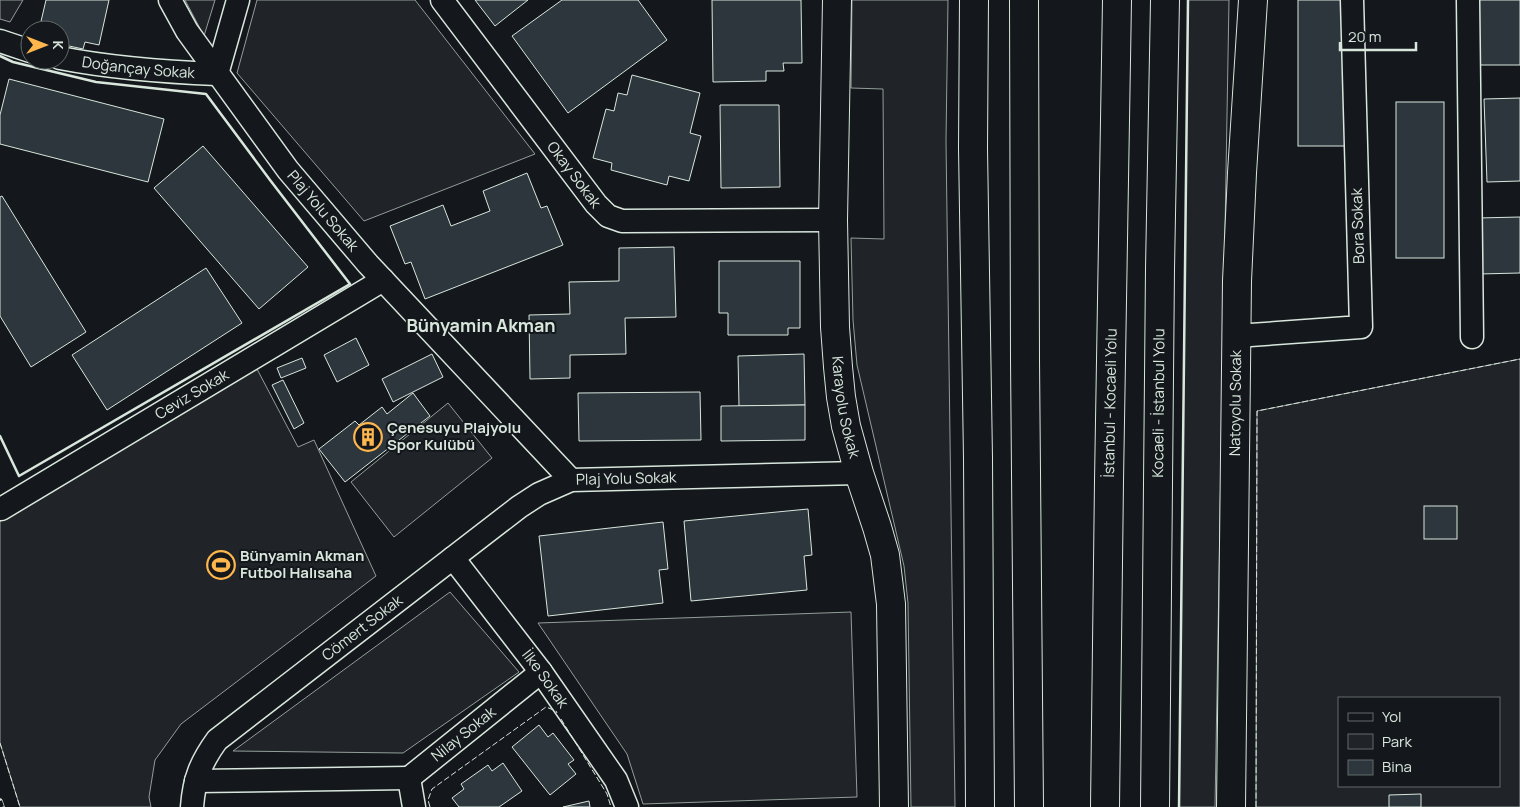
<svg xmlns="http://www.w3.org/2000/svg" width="1520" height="807" font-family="Manrope,sans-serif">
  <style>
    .green { fill: #202428; stroke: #939e99; fill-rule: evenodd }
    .building { fill: #2c363c; stroke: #d8e6dc }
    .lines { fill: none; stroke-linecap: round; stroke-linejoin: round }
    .minor-casing { stroke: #d8e6dc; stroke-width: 25 }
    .secondary-casing { stroke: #d8e6dc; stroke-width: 30 }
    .trunk-casing { stroke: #d8e6dc; stroke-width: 30 }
    .motorway-casing { stroke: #d8e6dc; stroke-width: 30 }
    .minor { stroke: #14181c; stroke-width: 22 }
    .secondary { stroke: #14181c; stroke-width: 28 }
    .trunk { stroke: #14181c; stroke-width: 28 }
    .motorway { stroke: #14181c; stroke-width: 28 }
    .rail-casing { stroke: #d8e6dc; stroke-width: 5.5 }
    .rail { stroke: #14181c; stroke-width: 4; stroke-dasharray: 11; stroke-linecap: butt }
    .fence { stroke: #d8e6dc; stroke-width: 1; stroke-dasharray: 6 2.5; stroke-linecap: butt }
    .wall { stroke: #d8e6dc; stroke-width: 2.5 }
    .labels { text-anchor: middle; stroke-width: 4; stroke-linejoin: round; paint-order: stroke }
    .street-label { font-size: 15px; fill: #d8e6dc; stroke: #14181c }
    .poi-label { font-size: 15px; font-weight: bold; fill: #d8e6dc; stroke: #14181c; text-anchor: start }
    .quarter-label { font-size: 18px; font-weight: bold; fill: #d8e6dc; stroke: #14181c }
  </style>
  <rect width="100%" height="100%" fill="#14181c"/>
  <!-- green -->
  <g class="green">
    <path d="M 0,0 L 23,0 L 10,22 L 0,19 Z"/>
    <path d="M 185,0 L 215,0 L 204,36 Z"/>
    <path d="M 257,0 L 415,0 L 535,154 L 364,221 L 237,73 Z"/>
    <path d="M 852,0 L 948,0 L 946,141 L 955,807 L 911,807 L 908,603 L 904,566 L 857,365 L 853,320 L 851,238 L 884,239 L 883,89 L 851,88 Z"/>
    <path d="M 1188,0 L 1229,0 L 1215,807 L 1179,807 Z"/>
    <path d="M 1520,359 L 1520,807 L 1256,807 L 1257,411 ZM 1339,698 L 1499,698 L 1499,786 L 1339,786 Z"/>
    <path d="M 257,369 L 298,447 L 314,440 L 376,576 L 181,724 L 155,760 L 149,797 L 151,807 L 20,807 L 0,743 L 0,521 Z"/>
    <path d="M 448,403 L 492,458 L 394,537 L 351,482 Z"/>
    <path d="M 450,592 L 519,672 L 403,753 L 233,751 Z"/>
    <path d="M 851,612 L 857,797 L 643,804 L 627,754 L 538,623 Z"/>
  </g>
  <!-- building -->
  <g class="building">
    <path d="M 46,0 L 109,0 L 99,45 L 85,42 L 83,49 L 60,44 L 60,30 L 39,30 Z"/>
    <path d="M 475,0 L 528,0 L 495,26 Z"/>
    <path d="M 562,0 L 638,0 L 667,40 L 568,113 L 512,36 Z"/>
    <path d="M 712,0 L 801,0 L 802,63 L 783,63 L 784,71 L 766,71 L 766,81 L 713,82 Z"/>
    <rect x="1298" y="0" width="48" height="146"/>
    <rect x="1479" y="0" width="41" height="65"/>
    <path d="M 632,75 L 700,93 L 690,133 L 701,136 L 689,181 L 669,176 L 667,185 L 611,170 L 612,163 L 593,158 L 606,109 L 614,111 L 618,93 L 627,95 Z"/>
    <path d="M 9,79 L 164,119 L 148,182 L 0,144 L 0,115 Z"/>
    <path d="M 1520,98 L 1520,181 L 1487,182 L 1484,99 Z"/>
    <rect x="1396" y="102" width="48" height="156"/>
    <path d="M 720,105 L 779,105 L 780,187 L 721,188 Z"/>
    <path d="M 203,146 L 308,267 L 259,309 L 154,188 Z"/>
    <path d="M 527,173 L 541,208 L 547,206 L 563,245 L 425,299 L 411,262 L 405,264 L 390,226 L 443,205 L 451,226 L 490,211 L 483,191 Z"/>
    <path d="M 2,196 L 86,332 L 31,367 L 0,316 L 0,197 Z"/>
    <path d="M 1520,217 L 1520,273 L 1479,274 L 1478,218 Z"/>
    <path d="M 674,247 L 676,317 L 625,318 L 626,354 L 570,355 L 570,378 L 530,379 L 529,315 L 570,314 L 569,282 L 619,281 L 619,248 Z"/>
    <path d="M 719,261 L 800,261 L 800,328 L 788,328 L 788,335 L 728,335 L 728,313 L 719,313 Z"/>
    <path d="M 206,268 L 242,323 L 107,410 L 72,355 Z"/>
    <path d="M 356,338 L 369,365 L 337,382 L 324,355 Z"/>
    <path d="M 432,354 L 443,377 L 393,402 L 382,379 Z"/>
    <path d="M 804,354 L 805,405 L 739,406 L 738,356 Z"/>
    <path d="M 302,358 L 306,368 L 281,378 L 277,368 Z"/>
    <path d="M 283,380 L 304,423 L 294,429 L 272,385 Z"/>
    <path d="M 700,392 L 701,440 L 579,441 L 578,393 Z"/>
    <path d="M 413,393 L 430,416 L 345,482 L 319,449 L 355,421 L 359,425 L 382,407 L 387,414 Z"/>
    <path d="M 805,405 L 805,440 L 721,441 L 721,406 Z"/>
    <rect x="1424" y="506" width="33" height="33"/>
    <path d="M 808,509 L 812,555 L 804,556 L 807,590 L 691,601 L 684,521 Z"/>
    <path d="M 663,522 L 668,569 L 659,570 L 663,603 L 548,616 L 539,536 Z"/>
    <path d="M 539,725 L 548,737 L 553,733 L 574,760 L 568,764 L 576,774 L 550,795 L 512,747 Z"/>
    <path d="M 503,763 L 522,791 L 499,807 L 459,807 L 452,798 L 464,789 L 461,784 L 488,765 L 492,771 Z"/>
    <path d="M 1421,794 L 1421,807 L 1389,807 L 1389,795 Z"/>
    <path d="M 589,801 L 590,807 L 563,807 Z"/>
  </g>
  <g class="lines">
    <defs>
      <g id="minor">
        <path id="s1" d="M 170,0 L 187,31 L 288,170 L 368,264 L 571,480"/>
        <path id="s2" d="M 442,0 L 596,204 L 608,216 L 622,221 L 833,220"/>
        <path d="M 1468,0 L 1472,337"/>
        <path d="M 0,41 L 30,51"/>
        <path id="s3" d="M 60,58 C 112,68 164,72 217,74"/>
        <path d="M 217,74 L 238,0"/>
        <path d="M 1236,336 L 1361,327 L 1352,0"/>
        <path id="s4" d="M 0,508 L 1,509 L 383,280"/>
        <path id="s5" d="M 453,558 L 541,672 L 616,780 L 627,807"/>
        <path id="s6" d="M 409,778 L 541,672"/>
        <path d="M 409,778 L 414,807"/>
        <path d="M 196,781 L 409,778"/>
        <path id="s7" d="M 192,807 C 194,779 201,762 217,740 L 519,507 L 539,494 L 571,480 L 859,473"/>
      </g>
      <g id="secondary">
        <path id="s8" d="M 837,0 L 833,220 L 835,327 L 838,367 L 841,397 L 846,426 L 859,473 L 877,527 L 885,555 L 891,604 L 894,807"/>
        <path id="s9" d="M 1231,807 L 1237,281 L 1242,173 L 1253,0"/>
      </g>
      <g id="trunk">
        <path id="s10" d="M 1105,807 L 1109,481 L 1117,0"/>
        <path id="s11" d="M 1155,807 L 1160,269 L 1165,0"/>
      </g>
      <g id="motorway">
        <path d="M 974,0 L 973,148 L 978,458 L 980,807"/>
        <path d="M 1024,0 L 1025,360 L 1029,807"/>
      </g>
    </defs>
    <!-- minor casing -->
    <use href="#minor" class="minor-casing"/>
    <!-- secondary casing -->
    <use href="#secondary" class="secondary-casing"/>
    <!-- trunk casing -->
    <use href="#trunk" class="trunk-casing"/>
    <!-- motorway casing -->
    <use href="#motorway" class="motorway-casing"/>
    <!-- minor -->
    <use href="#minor" class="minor"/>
    <!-- secondary -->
    <use href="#secondary" class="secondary"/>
    <!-- trunk -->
    <use href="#trunk" class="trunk"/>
    <!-- motorway -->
    <use href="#motorway" class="motorway"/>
    <defs>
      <path id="rail" d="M 0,801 L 2,807"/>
    </defs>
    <!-- rail casing -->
    <use href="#rail" class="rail-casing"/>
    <!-- rail -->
    <use href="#rail" class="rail"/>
    <!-- fence -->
    <g class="fence">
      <path d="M 561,719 L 607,794 L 611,807"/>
      <path d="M 0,743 L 20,807"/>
      <path d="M 430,807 L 428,800 L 432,789 L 546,707 L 556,711 L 557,713"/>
      <path d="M 1256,807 L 1257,411 L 1520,359"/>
    </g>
    <!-- wall -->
    <g class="wall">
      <path d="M 0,56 L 13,62 L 96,82 L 206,94 L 270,180 L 350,284 L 19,476 L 0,436"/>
      <path d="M 1179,807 L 1188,0"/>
    </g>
  </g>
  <!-- icons -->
  <defs>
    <symbol id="building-ring" viewBox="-11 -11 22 22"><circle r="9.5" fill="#14181c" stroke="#ffb74d" stroke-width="1.5"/><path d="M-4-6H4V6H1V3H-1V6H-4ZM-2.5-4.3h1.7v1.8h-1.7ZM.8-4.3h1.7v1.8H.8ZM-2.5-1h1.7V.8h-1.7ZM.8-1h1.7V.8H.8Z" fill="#ffb74d"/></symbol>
    <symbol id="stadium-ring" viewBox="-11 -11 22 22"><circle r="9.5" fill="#14181c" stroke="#ffb74d" stroke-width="1.5"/><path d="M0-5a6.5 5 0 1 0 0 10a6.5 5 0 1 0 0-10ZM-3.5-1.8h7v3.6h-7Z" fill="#ffb74d"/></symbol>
  </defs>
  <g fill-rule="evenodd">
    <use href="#building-ring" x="352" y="421" width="32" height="32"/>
    <use href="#stadium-ring" x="205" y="549" width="32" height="32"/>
  </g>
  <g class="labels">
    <!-- street labels -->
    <g class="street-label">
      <text dy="5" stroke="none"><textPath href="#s3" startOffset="79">Doğançay Sokak</textPath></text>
      <text dy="5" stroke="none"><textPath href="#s2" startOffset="219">Okay Sokak</textPath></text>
      <text dy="5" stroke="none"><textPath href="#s1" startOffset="261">Plaj Yolu Sokak</textPath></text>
      <text transform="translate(1358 226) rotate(-92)" y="5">Bora Sokak</text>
      <text dy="5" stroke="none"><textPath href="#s4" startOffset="224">Ceviz Sokak</textPath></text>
      <text dy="5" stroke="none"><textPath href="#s10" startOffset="404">İstanbul - Kocaeli Yolu</textPath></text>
      <text dy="5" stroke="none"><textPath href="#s11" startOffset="404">Kocaeli - İstanbul Yolu</textPath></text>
      <text dy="5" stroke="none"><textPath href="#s9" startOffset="404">Natoyolu Sokak</textPath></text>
      <text dy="5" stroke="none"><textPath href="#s8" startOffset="408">Karayolu Sokak</textPath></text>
      <text dy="5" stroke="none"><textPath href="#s7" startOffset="568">Plaj Yolu Sokak</textPath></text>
      <text dy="5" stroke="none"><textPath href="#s7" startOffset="256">Cömert Sokak</textPath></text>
      <text dy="5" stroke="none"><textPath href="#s5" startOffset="152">İlke Sokak</textPath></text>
      <text dy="5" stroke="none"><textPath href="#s6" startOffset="70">Nilay Sokak</textPath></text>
    </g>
    <!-- poi labels -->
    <g class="poi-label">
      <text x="387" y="433">Çenesuyu Plajyolu<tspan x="387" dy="17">Spor Kulübü</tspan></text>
      <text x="240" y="561">Bünyamin Akman<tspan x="240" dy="17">Futbol Halısaha</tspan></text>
    </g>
    <!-- quarter labels -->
    <g class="quarter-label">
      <text x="481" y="332">Bünyamin Akman</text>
    </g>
  </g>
  <!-- legend -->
  <rect x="1338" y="697" width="162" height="90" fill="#14181c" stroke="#626a69"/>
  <rect x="1348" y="713" width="25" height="8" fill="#14181c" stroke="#626a69"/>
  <text x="1382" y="722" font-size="15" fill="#d8e6dc">Yol</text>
  <rect x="1348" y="734" width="25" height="15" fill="#202428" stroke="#626a69"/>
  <text x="1382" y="747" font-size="15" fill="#d8e6dc">Park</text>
  <rect x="1348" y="760" width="25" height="15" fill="#2c363c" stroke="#626a69"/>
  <text x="1382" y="772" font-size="15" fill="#d8e6dc">Bina</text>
  <!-- north arrow -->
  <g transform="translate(45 45) rotate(90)"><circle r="24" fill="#14181c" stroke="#626a69"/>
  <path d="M0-4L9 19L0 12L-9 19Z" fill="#ffb74d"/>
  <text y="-8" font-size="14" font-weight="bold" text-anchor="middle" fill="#d8e6dc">K</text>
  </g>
  <!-- scale -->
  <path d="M1340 42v8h76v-8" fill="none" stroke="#d8e6dc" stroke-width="2.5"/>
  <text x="1348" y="42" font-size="15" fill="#d8e6dc" stroke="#14181c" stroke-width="4" paint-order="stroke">20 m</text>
</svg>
